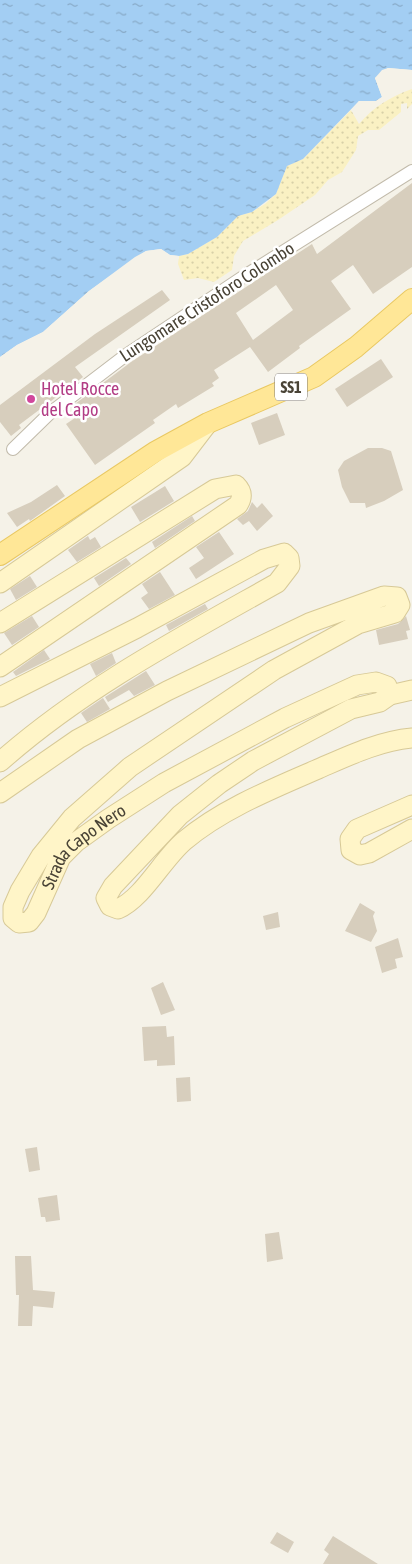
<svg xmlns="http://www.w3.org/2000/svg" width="412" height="1564" font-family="'Asap Condensed',sans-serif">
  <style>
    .sand { fill: url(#sand-dots) }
    .water { fill: url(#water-ripples) }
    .pier { fill: #f5f2e8 }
    .building { fill: #d7cebd; fill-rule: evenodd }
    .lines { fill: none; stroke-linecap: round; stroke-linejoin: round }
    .street-casing { stroke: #c1baaa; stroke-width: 14 }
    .secondary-casing { stroke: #d7c997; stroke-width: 21 }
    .primary-casing { stroke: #e9c862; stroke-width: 22 }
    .street { stroke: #fff; stroke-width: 12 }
    .secondary { stroke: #fff5c8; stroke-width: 19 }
    .primary { stroke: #ffe797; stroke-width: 20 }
    .hotel-dot { fill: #d1479c; stroke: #fff; stroke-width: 2 }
    .labels { text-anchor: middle; stroke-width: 5; stroke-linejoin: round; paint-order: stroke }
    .shield { fill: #fff; stroke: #807b72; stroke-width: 1 }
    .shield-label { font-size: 16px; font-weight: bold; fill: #494336 }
    .street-label { font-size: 18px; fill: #494336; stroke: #fff }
    .hotel-label { font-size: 18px; fill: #b23c85; stroke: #fff; text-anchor: start }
  </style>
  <defs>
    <pattern id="sand-dots" width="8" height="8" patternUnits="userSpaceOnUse" patternTransform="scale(1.25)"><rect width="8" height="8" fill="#faf1c3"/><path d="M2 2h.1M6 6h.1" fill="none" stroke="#d8d0a8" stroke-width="1.8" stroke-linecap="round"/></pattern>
    <pattern id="water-ripples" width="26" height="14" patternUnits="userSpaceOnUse" patternTransform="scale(1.25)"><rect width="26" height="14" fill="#a3cef3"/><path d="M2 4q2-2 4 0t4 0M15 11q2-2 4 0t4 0" fill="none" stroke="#87a9c6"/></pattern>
  </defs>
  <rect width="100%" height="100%" fill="#f5f2e8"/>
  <!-- sand -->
  <path class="sand" d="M 412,89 L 412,104 L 407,109 L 407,103 L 401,104 L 401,112 L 379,130 L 368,130 L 358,136 L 356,150 L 342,172 L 328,180 L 315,195 L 278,220 L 243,241 L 234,256 L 232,270 L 214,282 L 198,278 L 184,280 L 178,264 L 179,256 L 188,254 L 217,237 L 238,216 L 252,212 L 265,204 L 276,194 L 287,166 L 303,159 L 351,110 L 359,124 C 373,107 392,96 412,89 Z"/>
  <!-- water -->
  <path class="water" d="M 0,0 L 412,0 L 412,70 L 388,68 L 375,78 L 382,97 L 376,101 L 359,101 L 303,159 L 287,166 L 276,194 L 252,212 L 238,216 L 217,237 L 188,254 L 179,256 L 170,255 L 161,249 L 146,251 L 89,291 L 43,332 L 17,345 L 0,357 Z"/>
  <!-- pier -->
  <g class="pier">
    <path d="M 388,68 L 412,70 L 412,73 L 388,70 L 384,72 L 378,78 L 383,88 L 384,99 L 376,104 L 360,103 L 352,112 L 351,110 L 359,101 L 376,101 L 382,97 L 375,78 L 382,70 Z"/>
    <path d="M 161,249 L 170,255 L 179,256 L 179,259 L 169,257 L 160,252 L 146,253 L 136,259 L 91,293 L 45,334 L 0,359 L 0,357 L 17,345 L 43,332 L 89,291 L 135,257 L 146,251 Z"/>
  </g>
  <!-- building -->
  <g class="building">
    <path d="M 412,183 L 412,267 L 373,294 L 353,265 L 331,281 L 351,309 L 299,346 L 300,348 L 268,372 L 250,347 L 214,370 L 219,378 L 212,383 L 214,386 L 178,408 L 176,404 L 153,420 L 155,423 L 95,465 L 66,424 L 78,416 L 71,407 L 131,362 L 312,244 L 317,254 ZM 276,285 L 293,310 L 253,340 L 236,313 Z"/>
    <path d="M 162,290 L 170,300 L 75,367 L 83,377 L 19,425 L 21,428 L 11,436 L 0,422 L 0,405 L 95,334 Z"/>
    <path d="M 381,359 L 393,377 L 347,407 L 335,389 Z"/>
    <path d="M 277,413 L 285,435 L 259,445 L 251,423 Z"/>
    <path d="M 368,448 L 382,448 L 391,451 L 403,490 L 384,501 L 366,508 L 365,503 L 350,503 L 342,487 L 338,470 L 344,461 Z"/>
    <path d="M 57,485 L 65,496 L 30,521 L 29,519 L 17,527 L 7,513 L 31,502 Z"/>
    <path d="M 165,486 L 174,501 L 140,522 L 131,507 Z"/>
    <path d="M 252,502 L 257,508 L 262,503 L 273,516 L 257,531 L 249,521 L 243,525 L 237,519 L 248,511 Z"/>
    <path d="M 192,516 L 195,521 L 155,548 L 152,542 Z"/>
    <path d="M 219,532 L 234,554 L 196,579 L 189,568 L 204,558 L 196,547 Z"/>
    <path d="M 88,536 L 90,540 L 95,537 L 101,547 L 77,562 L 68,550 Z"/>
    <path d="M 126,558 L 131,564 L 99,586 L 94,578 Z"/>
    <path d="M 160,572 L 175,595 L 149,609 L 141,598 L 148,593 L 142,584 Z"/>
    <path d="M 30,576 L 37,587 L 16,600 L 10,589 Z"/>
    <path d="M 205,604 L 208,609 L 169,631 L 166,625 Z"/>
    <path d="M 32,616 L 39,627 L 12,645 L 4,633 Z"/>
    <path d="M 406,616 L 410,630 L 406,631 L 408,639 L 379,645 L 376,630 L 398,624 Z"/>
    <path d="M 44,650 L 50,659 L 16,676 L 13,672 Z"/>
    <path d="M 112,653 L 116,663 L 96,676 L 90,664 Z"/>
    <path d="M 146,671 L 155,685 L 134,696 L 129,690 L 108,702 L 105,697 Z"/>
    <path d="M 103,698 L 110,709 L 87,722 L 81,713 Z"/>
    <path d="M 360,903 L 375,912 L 373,916 L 377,931 L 371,942 L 345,931 Z"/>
    <path d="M 278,912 L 280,927 L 266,930 L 263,916 Z"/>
    <path d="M 398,938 L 403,957 L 395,959 L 397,968 L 382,973 L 375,947 Z"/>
    <path d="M 163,982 L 175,1010 L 161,1015 L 151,988 Z"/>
    <path d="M 166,1026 L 167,1037 L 174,1036 L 175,1065 L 157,1066 L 157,1060 L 144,1061 L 142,1027 Z"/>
    <path d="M 190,1077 L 191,1101 L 177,1102 L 176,1078 Z"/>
    <path d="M 37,1147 L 40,1170 L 29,1172 L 25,1149 Z"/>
    <path d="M 57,1195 L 60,1220 L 46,1222 L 45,1217 L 41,1217 L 38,1198 Z"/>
    <path d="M 279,1232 L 283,1259 L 267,1262 L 265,1234 Z"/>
    <path d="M 15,1256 L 31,1256 L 33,1290 L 55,1292 L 53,1308 L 33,1306 L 32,1326 L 18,1326 L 19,1295 L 16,1295 Z"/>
    <path d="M 277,1532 L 294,1542 L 288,1553 L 270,1543 Z"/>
    <path d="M 333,1536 L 378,1564 L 323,1564 L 329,1554 L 324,1550 Z"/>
  </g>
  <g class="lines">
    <defs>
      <path id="street" d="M 13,449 L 50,413 L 126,355 L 246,275 L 412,171"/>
      <g id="secondary">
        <path d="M 0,583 L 182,457 L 208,423"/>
        <path d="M 0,623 L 215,489 L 236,485 C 243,492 243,497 238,505 L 0,667"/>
        <path d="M 412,690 L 390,695 L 380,702 L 351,709 L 253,761 L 219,784 L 180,815 L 113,886 L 106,898 L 110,906 L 118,909 C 143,898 162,860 184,841 C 222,809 272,789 318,769 C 348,756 379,741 412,738"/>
        <path d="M 0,697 L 137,628 L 264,559 L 284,553 L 289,558 L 290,566 L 277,583 C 181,637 82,689 0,762"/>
        <path id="s1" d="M 0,793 L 78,739 L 167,691 L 309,623 L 384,596 L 397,597 L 400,605 L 395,613 L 358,624 L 274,670 L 130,767 L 72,818 L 41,856 L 20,891 L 13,907 L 13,918 L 19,923 L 29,922 L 36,913 L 61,857 L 76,842 L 108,819 L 164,783 L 285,718 L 357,685 L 376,682 L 387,686 L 390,695"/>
        <path d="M 412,805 L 357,829 L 350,839 L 351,850 L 360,855 L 369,853 L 412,829"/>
      </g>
      <path id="primary" d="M 0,555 L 155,452 L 208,423 L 314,377 L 356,347 L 412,299"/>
    </defs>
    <!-- street casing -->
    <use href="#street" class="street-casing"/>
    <!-- secondary casing -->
    <use href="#secondary" class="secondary-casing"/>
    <!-- primary casing -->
    <use href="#primary" class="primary-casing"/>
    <!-- street -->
    <use href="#street" class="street"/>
    <!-- secondary -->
    <use href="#secondary" class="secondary"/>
    <!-- primary -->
    <use href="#primary" class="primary"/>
  </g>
  <!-- markers -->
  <circle class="hotel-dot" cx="31" cy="399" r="5"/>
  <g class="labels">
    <!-- shield labels -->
    <rect class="shield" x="275" y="373.5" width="32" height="27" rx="4"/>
    <g class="shield-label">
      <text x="291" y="393">SS1</text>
    </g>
    <!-- street labels -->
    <g class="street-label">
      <text transform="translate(207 302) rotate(-33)" y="6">Lungomare Cristoforo Colombo</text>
      <text dy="6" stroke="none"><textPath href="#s1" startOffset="1081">Strada Capo Nero</textPath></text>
    </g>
    <!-- hotel labels -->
    <g class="hotel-label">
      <text x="41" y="395">Hotel Rocce<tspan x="41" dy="21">del Capo</tspan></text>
    </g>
  </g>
</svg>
